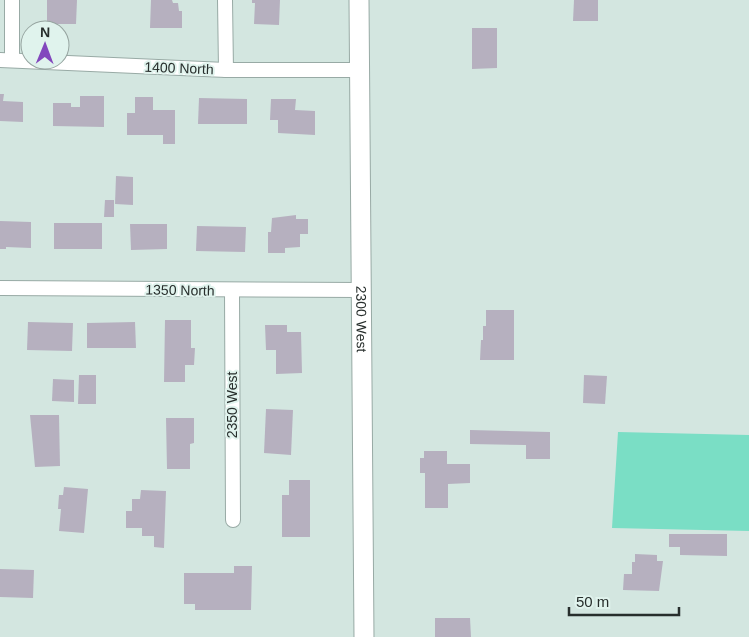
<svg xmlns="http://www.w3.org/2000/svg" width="749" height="637" font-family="Arial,sans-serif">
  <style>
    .green { fill: #7adec5 }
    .building { fill: #b6b0bf }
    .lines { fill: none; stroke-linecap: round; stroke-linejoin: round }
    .street-casing { stroke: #98aaa5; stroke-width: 16 }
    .secondary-casing { stroke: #98aaa5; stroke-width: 21 }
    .street { stroke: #fff; stroke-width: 14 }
    .secondary { stroke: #fff; stroke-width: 19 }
    .labels { text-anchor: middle; stroke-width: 4; stroke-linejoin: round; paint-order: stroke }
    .street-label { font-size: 14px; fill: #272e2c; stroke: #e0f3ed }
  </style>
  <rect width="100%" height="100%" fill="#d3e6e0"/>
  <!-- green -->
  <path class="green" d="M 618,432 L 749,435 L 749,531 L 612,528 Z"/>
  <!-- building -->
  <g class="building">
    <path d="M 47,0 L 77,0 L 76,24 L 47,24 Z"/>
    <path d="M 151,0 L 172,0 L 173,3 L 178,3 L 179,11 L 182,11 L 182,28 L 150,28 Z"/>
    <path d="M 252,0 L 280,0 L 279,25 L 254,24 L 255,3 L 252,3 Z"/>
    <path d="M 574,0 L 598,0 L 598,21 L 573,21 Z"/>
    <path d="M 472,28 L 497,28 L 497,68 L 472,69 Z"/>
    <path d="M 0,94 L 4,94 L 3,101 L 23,102 L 23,122 L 0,121 Z"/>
    <path d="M 80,96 L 104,96 L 104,127 L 53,126 L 53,103 L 71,103 L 71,107 L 80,107 Z"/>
    <path d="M 135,97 L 153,97 L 153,110 L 175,110 L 175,144 L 163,144 L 163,135 L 127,135 L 127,113 L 135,113 Z"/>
    <path d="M 199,98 L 247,99 L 247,124 L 198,124 Z"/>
    <path d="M 271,99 L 296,99 L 295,110 L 315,111 L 315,135 L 278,133 L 278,120 L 270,120 Z"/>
    <path d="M 116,176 L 133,177 L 133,205 L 115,204 Z"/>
    <path d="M 105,200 L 114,200 L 114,217 L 104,217 Z"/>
    <path d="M 296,215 L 296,219 L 308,219 L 308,234 L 300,234 L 300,247 L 285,248 L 285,253 L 268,253 L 268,232 L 271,232 L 272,218 Z"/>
    <path d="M 0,221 L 31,222 L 31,248 L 6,247 L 6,249 L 0,249 Z"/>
    <rect x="54" y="223" width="48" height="26"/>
    <path d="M 130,224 L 167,224 L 167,249 L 131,250 Z"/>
    <path d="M 197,226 L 246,227 L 245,252 L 196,251 Z"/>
    <path d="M 486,310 L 514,310 L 514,360 L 480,360 L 481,340 L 483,340 L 483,326 L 486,326 Z"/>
    <path d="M 165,320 L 191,320 L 191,348 L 195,348 L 194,365 L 185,365 L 185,382 L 164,382 Z"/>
    <path d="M 28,322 L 73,323 L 72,351 L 27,350 Z"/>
    <path d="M 135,322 L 136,348 L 87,348 L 87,323 Z"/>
    <path d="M 265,325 L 287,325 L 287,332 L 301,332 L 302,373 L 276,374 L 276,350 L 266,350 Z"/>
    <path d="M 79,375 L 96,375 L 96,404 L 78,404 Z"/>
    <path d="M 584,375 L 607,376 L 605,404 L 583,403 Z"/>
    <path d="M 53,379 L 74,380 L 74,402 L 52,401 Z"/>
    <path d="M 266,409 L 293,410 L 291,455 L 264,453 Z"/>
    <path d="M 30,415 L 59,415 L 60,466 L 35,467 Z"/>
    <path d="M 166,418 L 194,418 L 194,443 L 190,444 L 190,469 L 167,469 Z"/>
    <path d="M 470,430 L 550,432 L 550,459 L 526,459 L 526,445 L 470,444 Z"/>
    <path d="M 424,451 L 447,451 L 447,464 L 470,464 L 470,483 L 448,484 L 448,508 L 425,508 L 425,473 L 420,473 L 420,458 L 424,458 Z"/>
    <path d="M 289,480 L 310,480 L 310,537 L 282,537 L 282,495 L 289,495 Z"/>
    <path d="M 64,487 L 88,489 L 84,533 L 59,531 L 61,509 L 58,509 L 59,495 L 63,495 Z"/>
    <path d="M 141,490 L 166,491 L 164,548 L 154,547 L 154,536 L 142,536 L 142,528 L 126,528 L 126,511 L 132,511 L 132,499 L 140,499 Z"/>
    <path d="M 669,534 L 727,534 L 727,556 L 680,555 L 680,547 L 669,547 Z"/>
    <path d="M 635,554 L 657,555 L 657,561 L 663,561 L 659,591 L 623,590 L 624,574 L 632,574 L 632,562 L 635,562 Z"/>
    <path d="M 234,566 L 252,566 L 251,610 L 195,610 L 195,604 L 184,604 L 184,573 L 234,573 Z"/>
    <path d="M 0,569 L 34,570 L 33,598 L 0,597 Z"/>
    <path d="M 435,618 L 470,618 L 471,637 L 435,637 Z"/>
  </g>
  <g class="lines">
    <defs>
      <g id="street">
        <path d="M 225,0 L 226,70"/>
        <path d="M 0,60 L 226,70 L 359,70"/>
        <path d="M 12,60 L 12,0"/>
        <path d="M 0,288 L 360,290"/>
        <path d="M 232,290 L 233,520"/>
      </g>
      <g id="secondary">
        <path id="s1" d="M 359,0 L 364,637"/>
      </g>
    </defs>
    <!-- street casing -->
    <use href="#street" class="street-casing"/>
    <!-- secondary casing -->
    <use href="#secondary" class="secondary-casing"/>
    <!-- street -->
    <use href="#street" class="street"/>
    <!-- secondary -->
    <use href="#secondary" class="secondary"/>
  </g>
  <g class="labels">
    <!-- street labels -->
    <g class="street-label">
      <text transform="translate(179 68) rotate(2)" y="5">1400 North</text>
      <text transform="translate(180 290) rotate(1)" y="5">1350 North</text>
      <text dy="5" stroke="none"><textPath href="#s1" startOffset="319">2300 West</textPath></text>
      <text transform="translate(232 405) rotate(-90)" y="5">2350 West</text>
    </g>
  </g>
  <!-- north arrow -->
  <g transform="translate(45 45) rotate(1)"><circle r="24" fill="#e0f3ed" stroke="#96a4a0"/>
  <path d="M0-4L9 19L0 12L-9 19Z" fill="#8247bd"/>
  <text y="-8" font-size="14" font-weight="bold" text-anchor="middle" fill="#272e2c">N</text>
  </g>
  <!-- scale -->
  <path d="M569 607v8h110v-8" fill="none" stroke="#272e2c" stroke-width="2.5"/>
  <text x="576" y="607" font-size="15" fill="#272e2c" stroke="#e0f3ed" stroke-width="4" paint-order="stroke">50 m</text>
</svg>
